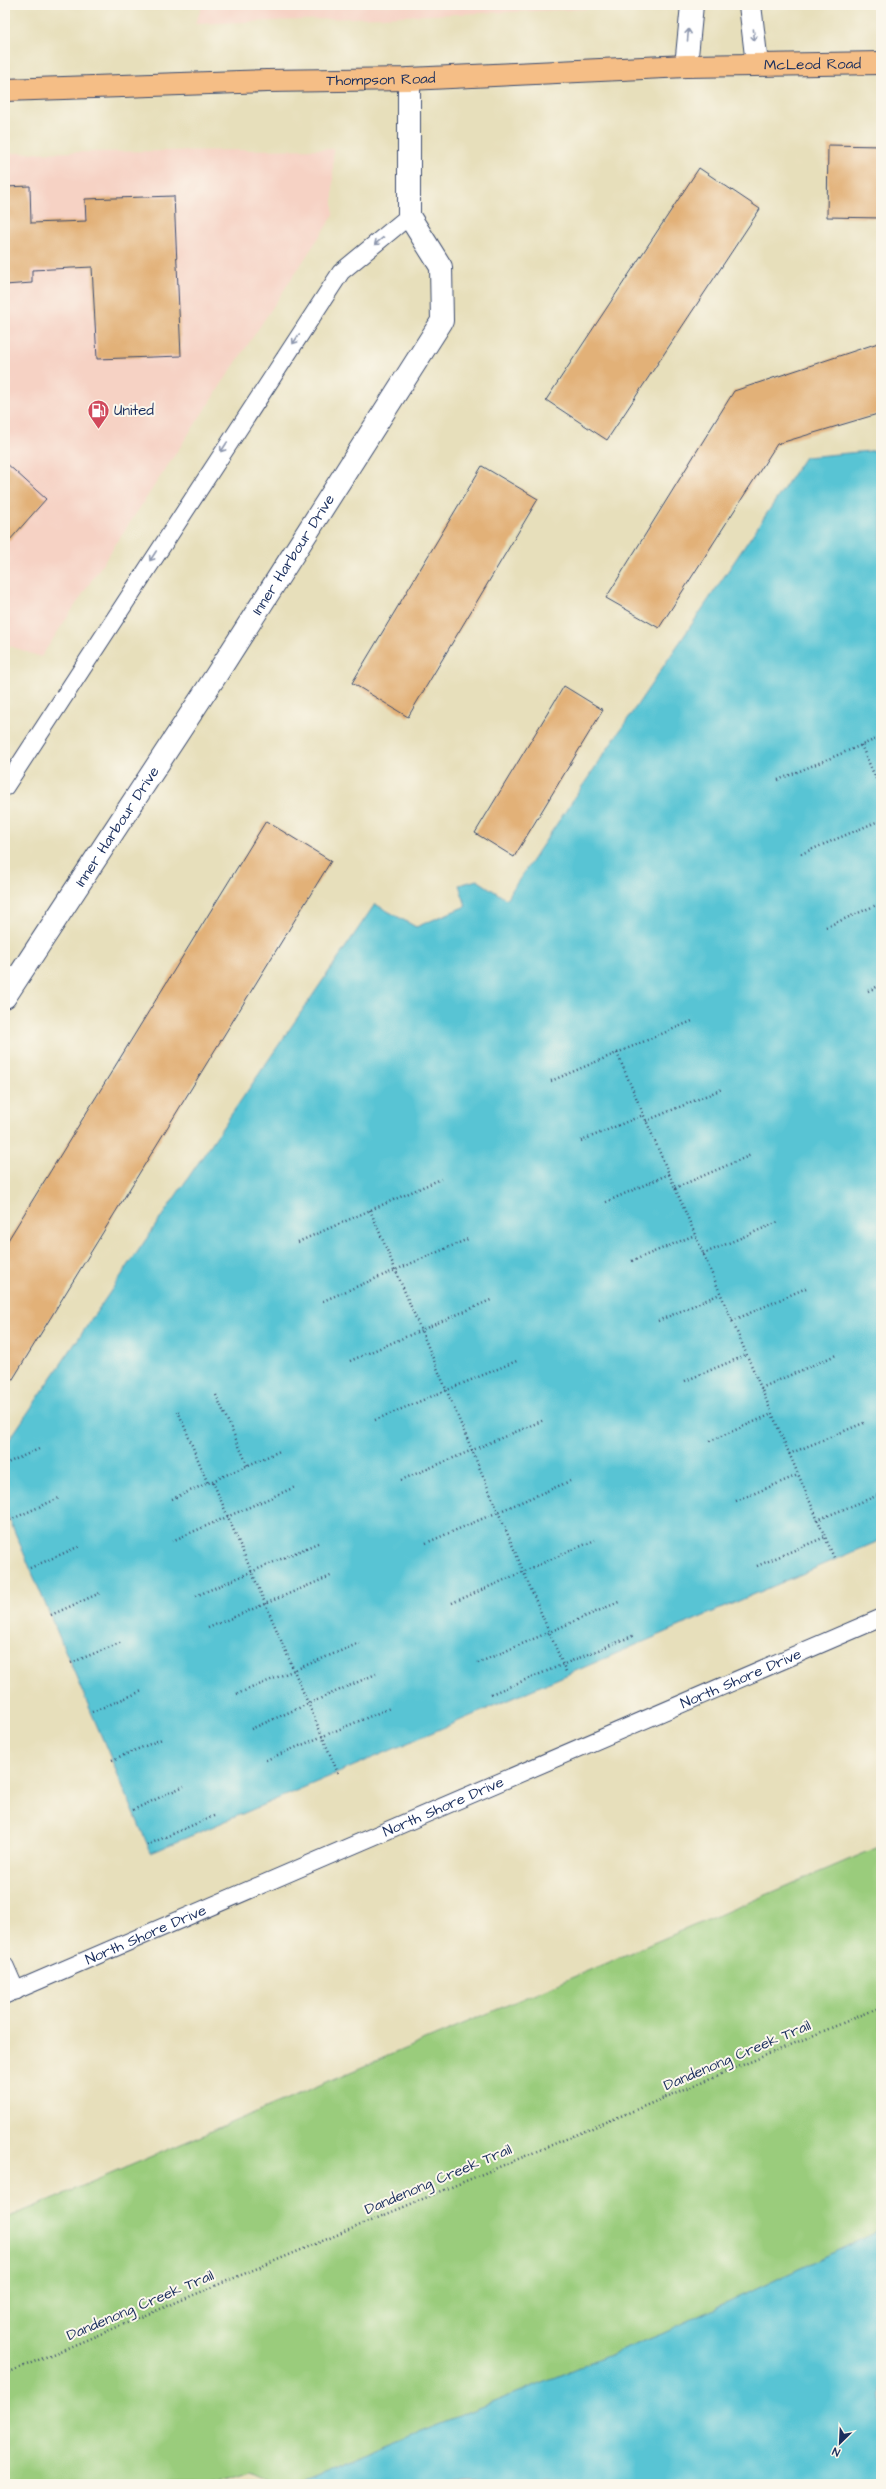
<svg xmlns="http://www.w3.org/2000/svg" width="886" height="2489" font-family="'Architects Daughter',sans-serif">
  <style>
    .built { fill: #f6d2c4 }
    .green { fill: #9acc7c; stroke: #5a7e6d }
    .water { fill: #59c4d4; stroke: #3a7a99 }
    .building { fill: #e2b178 }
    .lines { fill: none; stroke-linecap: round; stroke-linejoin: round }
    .lane-casing { stroke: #3a496c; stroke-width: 19 }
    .street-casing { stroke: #3a496c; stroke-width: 24 }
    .primary-casing { stroke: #3a496c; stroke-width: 24 }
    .path { stroke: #3a496c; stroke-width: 2.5; stroke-dasharray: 1 3; stroke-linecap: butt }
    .lane { stroke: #fff; stroke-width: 17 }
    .street { stroke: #fff; stroke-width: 22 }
    .primary { stroke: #f5be86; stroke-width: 22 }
    .oneway { stroke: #8d97ae }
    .labels { text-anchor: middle; stroke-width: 4; stroke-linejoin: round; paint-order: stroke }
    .street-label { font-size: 15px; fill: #1b2f5e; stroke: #fbf7ec }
    .poi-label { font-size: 15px; fill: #1b2f5e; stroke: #fbf7ec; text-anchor: start }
  </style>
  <rect width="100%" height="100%" fill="#fbf7ec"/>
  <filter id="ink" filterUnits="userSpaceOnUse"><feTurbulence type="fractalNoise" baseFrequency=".025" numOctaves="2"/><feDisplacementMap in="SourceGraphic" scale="8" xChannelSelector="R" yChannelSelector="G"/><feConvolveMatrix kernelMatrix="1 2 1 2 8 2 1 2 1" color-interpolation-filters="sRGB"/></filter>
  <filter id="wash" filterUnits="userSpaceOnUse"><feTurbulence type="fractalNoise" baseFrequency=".012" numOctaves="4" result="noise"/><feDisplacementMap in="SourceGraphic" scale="16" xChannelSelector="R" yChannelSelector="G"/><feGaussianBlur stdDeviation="0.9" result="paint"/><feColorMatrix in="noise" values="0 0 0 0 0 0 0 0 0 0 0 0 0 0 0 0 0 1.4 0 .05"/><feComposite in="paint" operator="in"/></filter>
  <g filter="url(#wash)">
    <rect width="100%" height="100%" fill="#e7dfbb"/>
    <!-- built -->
    <g class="built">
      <path d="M 203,5 L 588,5 L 586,9 L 195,24 Z"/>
      <path d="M 333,149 L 333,216 L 41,657 L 5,644 L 5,153 Z"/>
    </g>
    <!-- green -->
    <path class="green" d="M 881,1846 L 881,2230 L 662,2334 L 291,2484 L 281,2484 L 249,2470 L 208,2484 L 5,2484 L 5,2219 Z"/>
    <!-- water -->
    <g class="water">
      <path d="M 881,450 L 881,1540 L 151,1853 L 5,1509 L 5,1446 L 375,904 L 416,927 L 466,906 L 459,885 L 477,880 L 506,899 L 805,457 Z"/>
      <path d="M 881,2230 L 881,2484 L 291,2484 L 662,2334 Z"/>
    </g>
    <g id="blocks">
      <!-- building -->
      <g class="building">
        <path d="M 828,145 L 881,146 L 881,218 L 827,217 Z"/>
        <path d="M 699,168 L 760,209 L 607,440 L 546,400 Z"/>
        <path d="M 30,186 L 31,223 L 86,221 L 85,199 L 174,196 L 181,356 L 97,359 L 92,267 L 32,270 L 32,283 L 5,285 L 5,187 Z"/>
        <path d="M 881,342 L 881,413 L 777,444 L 659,628 L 606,598 L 734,391 Z"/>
        <path d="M 5,462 L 46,499 L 9,541 L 5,537 Z"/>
        <path d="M 482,466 L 538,499 L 408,717 L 352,683 Z"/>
        <path d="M 564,686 L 603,710 L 514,857 L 475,833 Z"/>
        <path d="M 266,821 L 331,861 L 5,1392 L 5,1245 Z"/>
      </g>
    </g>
  </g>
  <g filter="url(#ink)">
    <use href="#blocks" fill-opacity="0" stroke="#3a496c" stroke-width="1"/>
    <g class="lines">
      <defs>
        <g id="lane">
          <path d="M 5,787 L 341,272 L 409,216"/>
          <path d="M 5,1966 L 16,1991"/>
          <path id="s1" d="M 5,1995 L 881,1618"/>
        </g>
        <g id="street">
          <path d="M 750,5 L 757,64"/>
          <path d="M 686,66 L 692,5"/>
          <path id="s2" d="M 5,997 L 215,677 L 442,321 L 441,267 L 409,216 L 409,79"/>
        </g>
        <g id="primary">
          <path id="s3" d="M 5,90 L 267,81 L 409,79 L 686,66 L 881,63"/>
        </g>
      </defs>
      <!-- lane casing -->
      <use href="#lane" class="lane-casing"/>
      <!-- street casing -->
      <use href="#street" class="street-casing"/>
      <!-- primary casing -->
      <use href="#primary" class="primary-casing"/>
      <!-- path -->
      <g class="path">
        <path d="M 861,745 L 881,790"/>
        <path d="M 778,780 L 881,737"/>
        <path d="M 801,854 L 881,820"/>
        <path d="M 826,927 L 881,903"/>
        <path d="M 868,991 L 881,985"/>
        <path d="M 617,1053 L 835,1560"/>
        <path d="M 551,1081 L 692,1021"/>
        <path d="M 646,1121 L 722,1089"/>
        <path d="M 581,1141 L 643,1115"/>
        <path d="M 675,1188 L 751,1155"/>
        <path d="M 606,1202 L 669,1174"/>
        <path d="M 370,1210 L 567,1674"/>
        <path d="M 298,1242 L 441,1179"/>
        <path d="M 703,1254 L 778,1222"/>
        <path d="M 632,1261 L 695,1235"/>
        <path d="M 323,1301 L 468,1239"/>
        <path d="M 658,1321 L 720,1294"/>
        <path d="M 732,1321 L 806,1288"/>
        <path d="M 350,1361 L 493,1299"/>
        <path d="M 685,1381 L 746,1355"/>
        <path d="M 761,1388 L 836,1355"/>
        <path d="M 216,1395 L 248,1466"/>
        <path d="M 178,1411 L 208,1484"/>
        <path d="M 375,1420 L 519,1360"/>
        <path d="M 710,1441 L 772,1414"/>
        <path d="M 789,1454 L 866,1422"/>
        <path d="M 5,1464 L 39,1449"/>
        <path d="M 401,1480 L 544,1420"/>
        <path d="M 213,1482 L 338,1773"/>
        <path d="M 172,1499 L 280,1451"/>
        <path d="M 736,1501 L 798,1475"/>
        <path d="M 10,1520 L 59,1498"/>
        <path d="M 817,1520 L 881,1494"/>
        <path d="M 172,1541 L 295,1487"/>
        <path d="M 426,1543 L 570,1481"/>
        <path d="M 757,1566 L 825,1537"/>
        <path d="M 30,1568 L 80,1546"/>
        <path d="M 196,1596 L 320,1542"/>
        <path d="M 452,1603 L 595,1540"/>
        <path d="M 51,1615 L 100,1593"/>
        <path d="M 208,1628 L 333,1575"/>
        <path d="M 71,1663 L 122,1642"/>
        <path d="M 478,1663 L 621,1601"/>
        <path d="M 237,1694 L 362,1642"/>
        <path d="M 491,1694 L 635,1635"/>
        <path d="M 92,1712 L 142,1691"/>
        <path d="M 251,1729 L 376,1674"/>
        <path d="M 112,1760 L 162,1739"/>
        <path d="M 266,1760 L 390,1708"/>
        <path d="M 133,1810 L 184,1786"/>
        <path d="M 147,1845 L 216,1815"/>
        <path d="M 5,2374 L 881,2007"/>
      </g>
      <!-- lane -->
      <use href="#lane" class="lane"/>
      <!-- street -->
      <use href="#street" class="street"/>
      <!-- primary -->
      <use href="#primary" class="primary"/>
    </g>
    <!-- one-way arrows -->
    <defs><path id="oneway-shaft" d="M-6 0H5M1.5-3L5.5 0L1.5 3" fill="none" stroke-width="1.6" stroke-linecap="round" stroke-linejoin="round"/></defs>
    <g class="oneway">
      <use href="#oneway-shaft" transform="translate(688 35) rotate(-85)"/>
      <use href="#oneway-shaft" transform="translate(754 35) rotate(84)"/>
      <use href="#oneway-shaft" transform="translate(379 241) rotate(140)"/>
      <use href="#oneway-shaft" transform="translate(296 339) rotate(123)"/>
      <use href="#oneway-shaft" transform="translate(224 447) rotate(123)"/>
      <use href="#oneway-shaft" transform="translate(153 556) rotate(123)"/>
    </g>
  </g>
  <!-- icons -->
  <defs>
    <symbol id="fuel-pin" viewBox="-11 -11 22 30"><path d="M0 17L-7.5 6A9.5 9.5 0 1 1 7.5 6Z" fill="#d1495b" stroke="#fbf7ec"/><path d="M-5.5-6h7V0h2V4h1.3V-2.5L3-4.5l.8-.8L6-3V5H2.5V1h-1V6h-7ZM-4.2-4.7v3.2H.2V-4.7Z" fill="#fff"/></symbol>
  </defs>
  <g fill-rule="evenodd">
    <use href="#fuel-pin" x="86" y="398" width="25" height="34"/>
  </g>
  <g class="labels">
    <!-- street labels -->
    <g class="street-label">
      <text dy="5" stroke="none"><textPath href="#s3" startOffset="808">McLeod Road</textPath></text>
      <text dy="5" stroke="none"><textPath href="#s3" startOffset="376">Thompson Road</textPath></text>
      <text dy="5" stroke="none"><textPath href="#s2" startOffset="528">Inner Harbour Drive</textPath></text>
      <text dy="5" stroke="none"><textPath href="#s2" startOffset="204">Inner Harbour Drive</textPath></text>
      <text dy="5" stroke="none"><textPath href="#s1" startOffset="801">North Shore Drive</textPath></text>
      <text dy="5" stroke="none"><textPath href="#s1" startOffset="477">North Shore Drive</textPath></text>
      <text dy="5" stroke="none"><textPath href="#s1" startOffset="153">North Shore Drive</textPath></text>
      <text transform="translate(737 2055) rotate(-23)" y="5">Dandenong Creek Trail</text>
      <text transform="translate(438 2179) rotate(-23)" y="5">Dandenong Creek Trail</text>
      <text transform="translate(140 2305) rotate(-23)" y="5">Dandenong Creek Trail</text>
    </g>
    <!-- poi labels -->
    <g class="poi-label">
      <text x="114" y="415">United</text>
    </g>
  </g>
  <!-- margin -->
  <rect width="886" height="2489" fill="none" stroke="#fbf7ec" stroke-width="20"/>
  <!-- north arrow -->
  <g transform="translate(840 2443) rotate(204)" stroke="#fbf7ec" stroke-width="3" paint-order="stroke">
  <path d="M0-3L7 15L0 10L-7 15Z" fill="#1b2f5e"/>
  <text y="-6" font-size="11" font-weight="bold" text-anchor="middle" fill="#1b2f5e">N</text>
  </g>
</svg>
